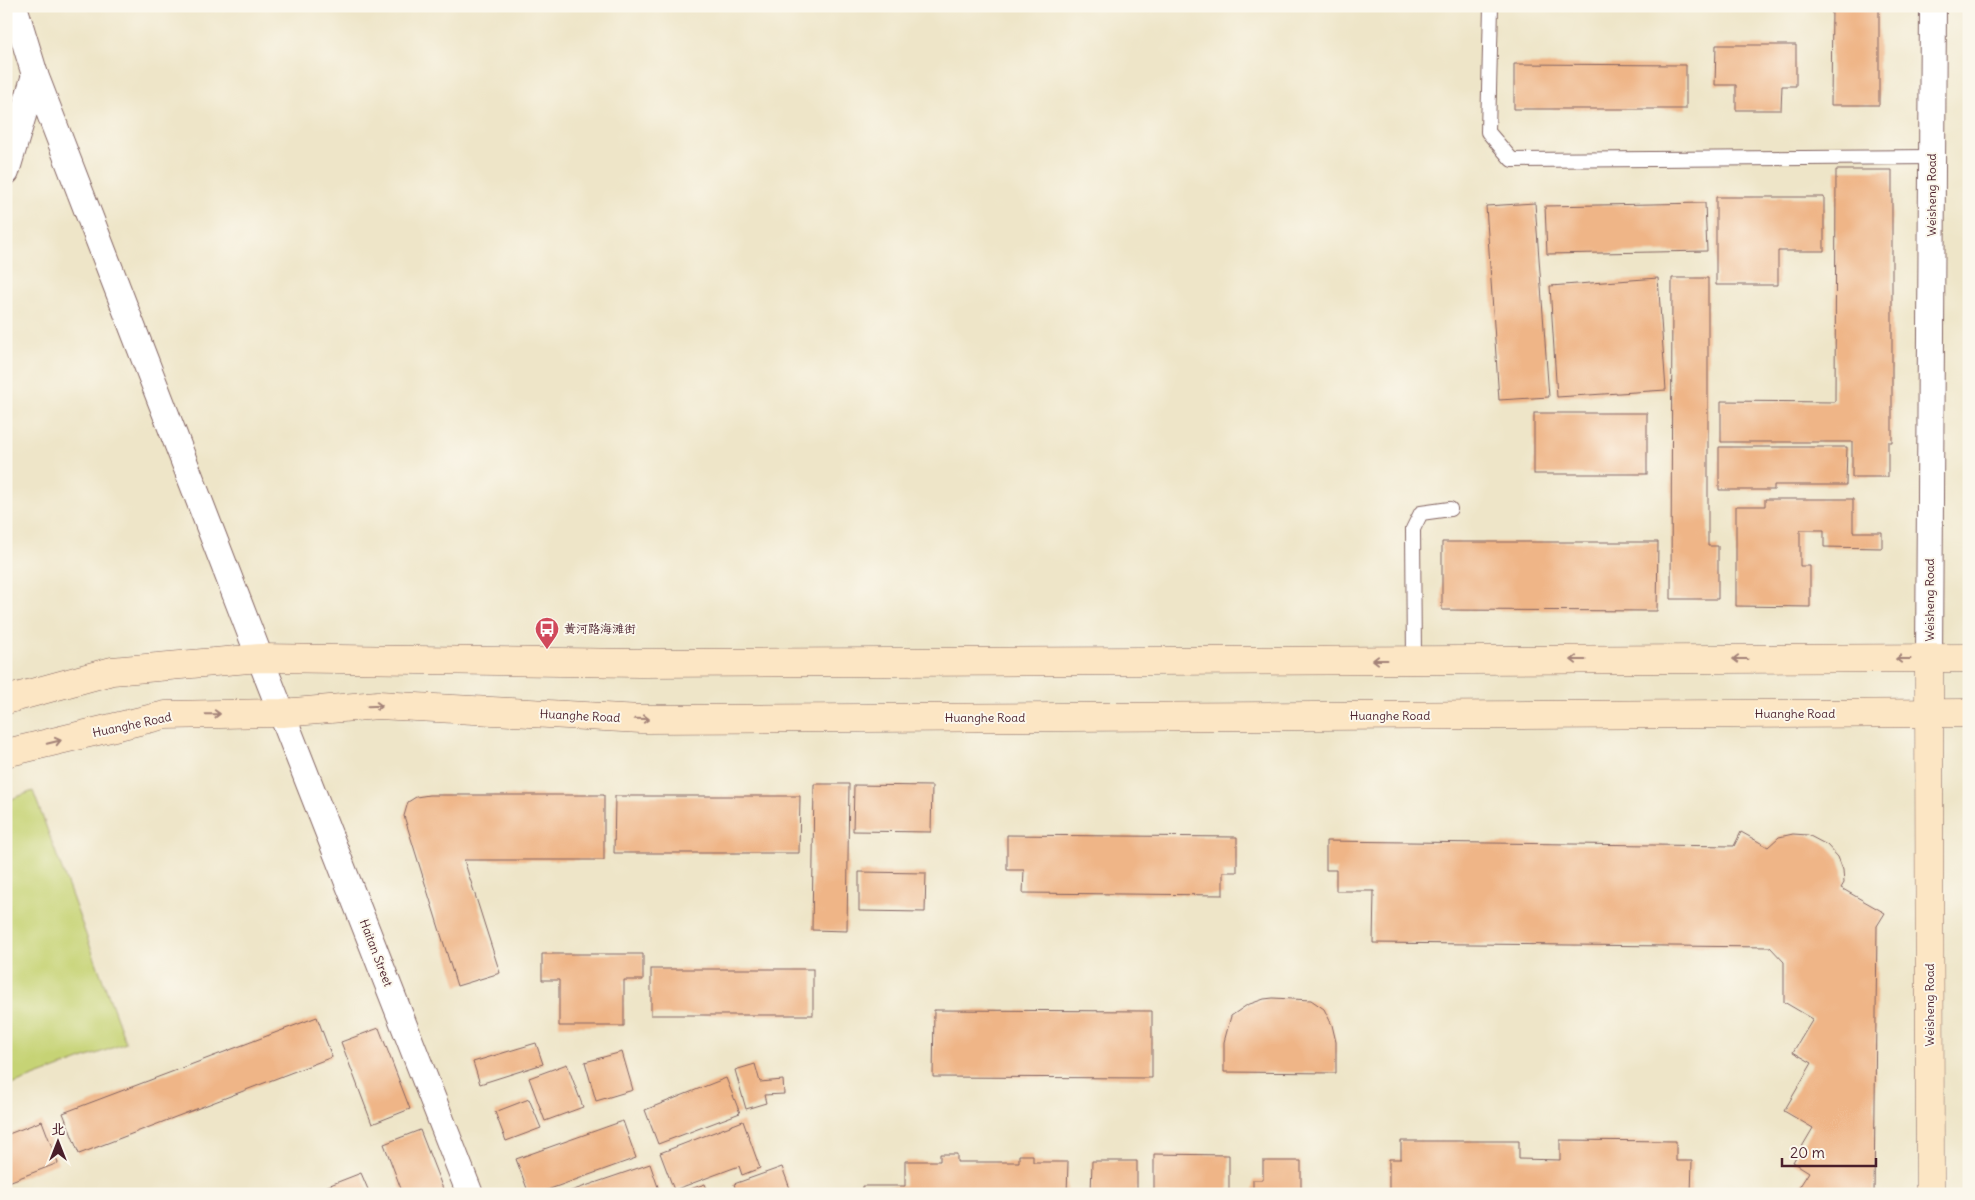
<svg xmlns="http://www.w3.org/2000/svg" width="1975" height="1200" font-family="Delius,'LXGW WenKai TC',sans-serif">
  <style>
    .green { fill: #c6d374; stroke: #887950 }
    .building { fill: #efb587 }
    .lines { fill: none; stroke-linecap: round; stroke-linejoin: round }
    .lane-casing { stroke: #836462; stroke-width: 16 }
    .street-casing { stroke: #836462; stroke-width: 28 }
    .secondary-casing { stroke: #836462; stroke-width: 29 }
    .lane { stroke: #fff; stroke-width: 14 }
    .street { stroke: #fff; stroke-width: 26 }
    .secondary { stroke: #fce6c4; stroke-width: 28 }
    .oneway { stroke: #a38278 }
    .labels { text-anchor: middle; stroke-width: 4; stroke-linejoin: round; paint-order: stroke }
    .street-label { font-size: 12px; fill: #4a1f2b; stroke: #fbf7ec }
    .poi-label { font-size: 12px; fill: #4a1f2b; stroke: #fbf7ec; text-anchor: start }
  </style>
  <rect width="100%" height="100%" fill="#fbf7ec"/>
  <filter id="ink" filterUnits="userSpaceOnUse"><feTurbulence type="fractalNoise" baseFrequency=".02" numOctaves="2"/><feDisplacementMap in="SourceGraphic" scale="10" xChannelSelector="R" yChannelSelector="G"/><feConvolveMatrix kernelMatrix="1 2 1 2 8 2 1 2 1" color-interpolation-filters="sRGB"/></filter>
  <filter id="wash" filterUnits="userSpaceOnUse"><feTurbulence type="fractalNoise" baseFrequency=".0096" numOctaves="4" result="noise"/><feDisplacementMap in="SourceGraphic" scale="20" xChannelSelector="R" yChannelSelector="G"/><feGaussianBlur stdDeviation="1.12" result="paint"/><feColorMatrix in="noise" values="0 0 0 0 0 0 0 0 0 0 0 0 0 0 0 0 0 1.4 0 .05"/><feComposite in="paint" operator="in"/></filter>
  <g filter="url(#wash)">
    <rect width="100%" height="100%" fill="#eee5c8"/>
    <!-- green -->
    <path class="green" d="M 33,791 L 126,1043 L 6,1087 L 6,801 Z"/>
    <g id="blocks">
      <!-- building -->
      <g class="building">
        <path d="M 1832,6 L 1879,6 L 1879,105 L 1831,105 Z"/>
        <path d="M 1716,45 L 1796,45 L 1796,86 L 1782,86 L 1781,110 L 1736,110 L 1736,85 L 1715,85 Z"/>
        <path d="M 1514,64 L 1686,65 L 1686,109 L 1514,109 Z"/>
        <path d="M 1836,170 L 1892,170 L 1892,442 L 1888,442 L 1888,477 L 1852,477 L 1852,442 L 1721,442 L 1721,401 L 1835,402 Z"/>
        <path d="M 1716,197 L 1824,197 L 1824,251 L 1778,251 L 1778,285 L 1716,285 Z"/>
        <path d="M 1535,203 L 1549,397 L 1499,400 L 1486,206 Z"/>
        <path d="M 1705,203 L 1707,251 L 1547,254 L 1545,206 Z"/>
        <path d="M 1658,278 L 1666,390 L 1557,397 L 1550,286 Z"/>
        <path d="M 1672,278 L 1708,278 L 1708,546 L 1718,546 L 1718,599 L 1671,599 Z"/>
        <rect x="1534" y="413" width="113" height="61"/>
        <path d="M 1719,447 L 1847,447 L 1846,485 L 1774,485 L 1774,490 L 1719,490 Z"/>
        <path d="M 1765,499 L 1853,499 L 1853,532 L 1882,532 L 1882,548 L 1824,547 L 1824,530 L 1800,530 L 1800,566 L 1810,566 L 1810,607 L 1736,606 L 1736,506 L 1765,506 Z"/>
        <path d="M 1442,542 L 1658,542 L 1657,611 L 1442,610 Z"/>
        <path d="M 814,784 L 849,784 L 847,931 L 812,930 Z"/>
        <path d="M 854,785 L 932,786 L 931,832 L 853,831 Z"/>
        <path d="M 429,795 L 604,795 L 604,860 L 464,860 L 500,973 L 457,986 L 404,816 L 408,802 L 416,797 Z"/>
        <path d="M 615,796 L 800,796 L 799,853 L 614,853 Z"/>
        <path d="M 1741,832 L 1768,847 L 1779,837 L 1793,834 L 1808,835 L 1827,845 L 1838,857 L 1843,870 L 1844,883 L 1841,888 L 1885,913 L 1877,926 L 1874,1194 L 1795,1194 L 1809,1172 L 1793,1162 L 1813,1128 L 1784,1111 L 1812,1063 L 1793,1052 L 1813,1019 L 1784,1002 L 1784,962 L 1770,947 L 1373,943 L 1374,891 L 1336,891 L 1336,870 L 1326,870 L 1326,841 L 1734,846 Z"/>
        <path d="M 1007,835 L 1237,837 L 1237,872 L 1223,872 L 1223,895 L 1023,893 L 1024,870 L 1007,870 Z"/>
        <path d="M 859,872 L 926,873 L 925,912 L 859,911 Z"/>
        <path d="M 542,954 L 643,954 L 643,980 L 624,980 L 624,1026 L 559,1026 L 559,980 L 542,980 Z"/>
        <rect x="651" y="969" width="162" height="46"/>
        <path d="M 1273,998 L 1311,1000 L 1324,1009 L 1332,1025 L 1336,1042 L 1336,1073 L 1224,1072 L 1224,1042 L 1231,1016 L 1247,1005 L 1264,999 Z"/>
        <path d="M 934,1010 L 1152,1011 L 1152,1078 L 933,1077 Z"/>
        <path d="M 317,1017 L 332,1057 L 79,1154 L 63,1113 Z"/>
        <path d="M 379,1028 L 410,1109 L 372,1124 L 341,1042 Z"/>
        <path d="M 536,1043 L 543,1064 L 480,1084 L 473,1062 Z"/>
        <path d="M 622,1052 L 633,1090 L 596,1101 L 585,1062 Z"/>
        <path d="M 567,1064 L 583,1107 L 545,1121 L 529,1078 Z"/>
        <path d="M 755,1064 L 760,1082 L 783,1080 L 784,1094 L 764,1095 L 766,1103 L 746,1109 L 735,1070 Z"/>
        <path d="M 726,1078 L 740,1113 L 658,1144 L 645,1110 Z"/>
        <path d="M 529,1099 L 541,1128 L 506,1141 L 495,1112 Z"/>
        <path d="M 42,1121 L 58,1163 L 6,1183 L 6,1135 Z"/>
        <path d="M 623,1121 L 636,1158 L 536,1194 L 529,1194 L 516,1159 Z"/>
        <path d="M 743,1121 L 760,1168 L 742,1175 L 739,1166 L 674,1190 L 660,1153 Z"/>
        <path d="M 420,1130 L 445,1194 L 403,1194 L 384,1144 Z"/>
        <path d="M 1560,1140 L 1676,1141 L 1676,1161 L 1692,1161 L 1691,1194 L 1389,1194 L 1389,1159 L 1401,1159 L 1401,1141 L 1519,1141 L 1519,1159 L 1560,1160 Z"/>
        <path d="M 940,1154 L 957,1154 L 957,1162 L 1019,1162 L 1019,1155 L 1033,1155 L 1033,1162 L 1068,1162 L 1067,1194 L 862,1194 L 862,1186 L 905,1186 L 905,1161 L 940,1161 Z"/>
        <path d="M 1154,1154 L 1229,1155 L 1229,1194 L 1154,1194 Z"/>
        <path d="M 1092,1161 L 1137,1161 L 1137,1194 L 1091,1194 Z"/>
        <path d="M 1263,1161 L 1301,1161 L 1301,1194 L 1253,1194 L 1253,1180 L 1263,1180 Z"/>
        <path d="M 650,1164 L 659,1190 L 647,1194 L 562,1194 Z"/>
        <path d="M 782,1167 L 792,1194 L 737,1194 L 734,1184 Z"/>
        <path d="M 361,1173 L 370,1194 L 307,1194 Z"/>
        <path d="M 705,1184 L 709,1194 L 679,1194 L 679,1193 Z"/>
      </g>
    </g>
  </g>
  <g filter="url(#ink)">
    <use href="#blocks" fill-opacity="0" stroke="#836462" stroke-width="1"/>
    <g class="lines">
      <defs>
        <g id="lane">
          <path d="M 1491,6 L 1488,132 L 1512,160 L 1932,157"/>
          <path d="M 1414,660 L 1413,529 L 1421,513 L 1450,509"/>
        </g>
        <g id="street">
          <path d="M 14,6 L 35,75 L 260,658 L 470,1194"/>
          <path d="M 6,172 L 35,75"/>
          <path d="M 1929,659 L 1933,6"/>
        </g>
        <g id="secondary">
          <path d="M 1929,659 L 1930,1194"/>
          <path d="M 6,700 L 112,671 L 260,658 L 640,663 L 1969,658"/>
          <path d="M 6,753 L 165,715 L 282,713 L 378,705 L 641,719 L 1969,713"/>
        </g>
      </defs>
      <!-- lane casing -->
      <use href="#lane" class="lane-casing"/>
      <!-- street casing -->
      <use href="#street" class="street-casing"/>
      <!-- secondary casing -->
      <use href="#secondary" class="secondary-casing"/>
      <!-- lane -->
      <use href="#lane" class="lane"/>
      <!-- street -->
      <use href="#street" class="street"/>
      <!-- secondary -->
      <use href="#secondary" class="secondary"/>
    </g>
    <!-- one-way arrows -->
    <defs><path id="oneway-shaft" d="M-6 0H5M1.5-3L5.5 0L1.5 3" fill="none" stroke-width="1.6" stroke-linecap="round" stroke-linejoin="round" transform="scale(1.25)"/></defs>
    <g class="oneway">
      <use href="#oneway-shaft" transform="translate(1740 659) rotate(180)"/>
      <use href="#oneway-shaft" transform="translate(1903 659) rotate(180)"/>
      <use href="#oneway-shaft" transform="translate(1380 660) rotate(180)"/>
      <use href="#oneway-shaft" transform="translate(1578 660) rotate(180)"/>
      <use href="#oneway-shaft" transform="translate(375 706) rotate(-2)"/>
      <use href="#oneway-shaft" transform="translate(213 714) rotate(-1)"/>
      <use href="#oneway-shaft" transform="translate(642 719) rotate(1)"/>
      <use href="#oneway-shaft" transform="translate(54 742) rotate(-14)"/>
    </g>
  </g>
  <!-- icons -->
  <defs>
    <symbol id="bus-pin" viewBox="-11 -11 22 30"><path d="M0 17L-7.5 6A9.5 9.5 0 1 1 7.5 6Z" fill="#d1495b" stroke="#fbf7ec"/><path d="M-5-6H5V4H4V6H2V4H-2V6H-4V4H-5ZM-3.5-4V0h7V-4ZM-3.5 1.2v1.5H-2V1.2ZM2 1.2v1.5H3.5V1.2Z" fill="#fff"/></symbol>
  </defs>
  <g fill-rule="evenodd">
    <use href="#bus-pin" x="533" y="615" width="28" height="38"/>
  </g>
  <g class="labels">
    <!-- street labels -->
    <g class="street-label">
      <text transform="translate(1932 195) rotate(-90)" y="4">Weisheng Road</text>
      <text transform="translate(1930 600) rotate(-90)" y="4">Weisheng Road</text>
      <text x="1795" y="718">Huanghe Road</text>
      <text transform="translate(580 716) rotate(3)" y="4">Huanghe Road</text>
      <text x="1390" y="720">Huanghe Road</text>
      <text x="985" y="722">Huanghe Road</text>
      <text transform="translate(132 725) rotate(-12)" y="4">Huanghe Road</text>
      <text transform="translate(376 953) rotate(69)" y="4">Haitan Street</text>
      <text transform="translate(1930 1005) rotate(-90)" y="4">Weisheng Road</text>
    </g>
    <!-- poi labels -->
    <g class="poi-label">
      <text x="564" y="633">黄河路海滩街</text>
    </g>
  </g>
  <!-- margin -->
  <rect width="1975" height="1200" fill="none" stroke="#fbf7ec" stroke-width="25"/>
  <!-- north arrow -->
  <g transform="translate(58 1142)" stroke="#fbf7ec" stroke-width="4" paint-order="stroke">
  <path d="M0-4L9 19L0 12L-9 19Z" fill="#4a1f2b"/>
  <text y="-8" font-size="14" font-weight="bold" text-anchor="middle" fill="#4a1f2b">北</text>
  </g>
  <!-- scale -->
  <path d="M1782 1158v8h94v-8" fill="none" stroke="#4a1f2b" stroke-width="2.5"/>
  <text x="1790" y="1158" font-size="15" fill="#4a1f2b" stroke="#fbf7ec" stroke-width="4" paint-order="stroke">20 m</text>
</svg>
